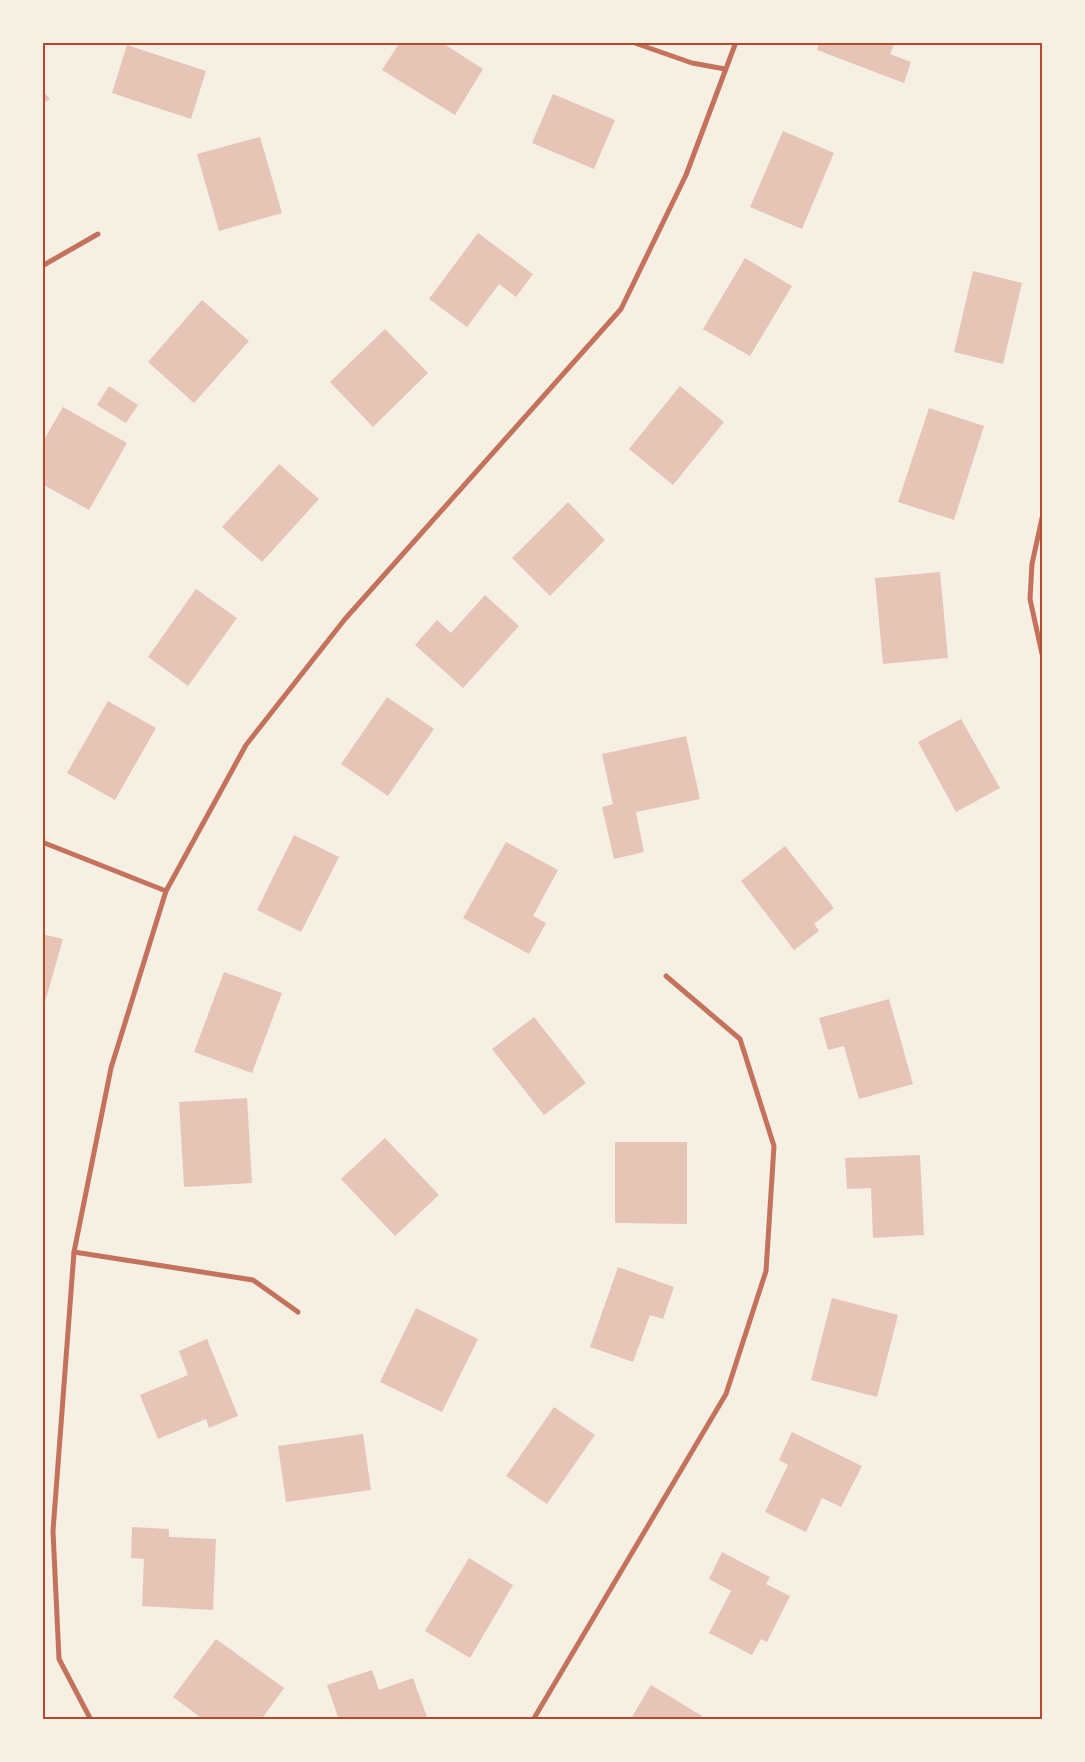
<svg xmlns="http://www.w3.org/2000/svg" width="1085" height="1762" font-family="Helvetica,sans-serif">
  <style>
    .building { fill: #e6c5b7 }
    .lines { fill: none; stroke-linecap: round; stroke-linejoin: round }
    .minor { stroke: #c5725c; stroke-width: 5 }
    .neatline { fill: none; stroke: #b5482f; stroke-width: 2 }
  </style>
  <rect width="100%" height="100%" fill="#f6efe4"/>
  <!-- building -->
  <g class="building">
    <path d="M 400,42 L 441,42 L 483,69 L 455,115 L 382,70 Z"/>
    <path d="M 819,42 L 895,42 L 890,54 L 911,62 L 904,83 L 817,50 Z"/>
    <path d="M 127,45 L 206,71 L 191,119 L 112,93 Z"/>
    <path d="M 42,90 L 50,99 L 42,104 Z"/>
    <path d="M 553,94 L 615,120 L 594,169 L 532,143 Z"/>
    <path d="M 783,131 L 834,153 L 802,229 L 750,207 Z"/>
    <path d="M 260,137 L 282,213 L 219,231 L 197,154 Z"/>
    <path d="M 478,233 L 533,274 L 516,297 L 499,284 L 467,327 L 429,299 Z"/>
    <path d="M 745,258 L 792,286 L 750,356 L 703,329 Z"/>
    <path d="M 973,271 L 1022,283 L 1003,364 L 954,352 Z"/>
    <path d="M 202,300 L 249,341 L 194,403 L 148,362 Z"/>
    <path d="M 385,329 L 428,373 L 373,427 L 330,382 Z"/>
    <path d="M 109,386 L 138,405 L 126,423 L 97,405 Z"/>
    <path d="M 680,386 L 724,422 L 673,485 L 629,449 Z"/>
    <path d="M 63,407 L 127,443 L 89,510 L 42,484 L 42,443 Z"/>
    <path d="M 929,408 L 984,426 L 954,520 L 898,502 Z"/>
    <path d="M 279,464 L 319,499 L 262,562 L 222,527 Z"/>
    <path d="M 568,502 L 605,540 L 550,596 L 512,558 Z"/>
    <path d="M 940,572 L 948,658 L 883,664 L 875,578 Z"/>
    <path d="M 196,589 L 237,618 L 188,686 L 148,657 Z"/>
    <path d="M 485,595 L 519,626 L 463,688 L 415,645 L 437,620 L 451,633 Z"/>
    <path d="M 387,697 L 434,729 L 388,796 L 341,764 Z"/>
    <path d="M 108,701 L 156,728 L 115,800 L 67,773 Z"/>
    <path d="M 961,719 L 1000,788 L 956,812 L 918,742 Z"/>
    <path d="M 686,736 L 700,799 L 636,812 L 644,852 L 614,859 L 602,807 L 613,804 L 602,754 Z"/>
    <path d="M 294,835 L 339,857 L 301,932 L 257,910 Z"/>
    <path d="M 506,842 L 558,870 L 533,916 L 546,923 L 529,954 L 463,918 Z"/>
    <path d="M 785,846 L 834,908 L 814,924 L 819,931 L 794,950 L 741,881 Z"/>
    <path d="M 42,934 L 63,939 L 43,1009 L 42,1009 Z"/>
    <path d="M 224,972 L 282,993 L 252,1073 L 194,1052 Z"/>
    <path d="M 889,999 L 913,1084 L 859,1099 L 844,1046 L 828,1050 L 819,1018 Z"/>
    <path d="M 534,1017 L 586,1083 L 544,1115 L 492,1049 Z"/>
    <path d="M 247,1098 L 252,1183 L 184,1187 L 179,1102 Z"/>
    <path d="M 385,1138 L 439,1195 L 395,1236 L 341,1179 Z"/>
    <path d="M 615,1142 L 687,1142 L 687,1224 L 615,1223 Z"/>
    <path d="M 920,1155 L 924,1235 L 873,1238 L 871,1188 L 847,1189 L 845,1158 Z"/>
    <path d="M 618,1267 L 674,1287 L 663,1319 L 650,1315 L 633,1362 L 590,1347 Z"/>
    <path d="M 832,1298 L 898,1315 L 877,1397 L 811,1380 Z"/>
    <path d="M 416,1308 L 478,1339 L 442,1412 L 380,1382 Z"/>
    <path d="M 207,1339 L 238,1416 L 209,1428 L 206,1419 L 158,1439 L 140,1395 L 188,1375 L 179,1351 Z"/>
    <path d="M 554,1407 L 595,1435 L 547,1504 L 506,1476 Z"/>
    <path d="M 792,1432 L 862,1466 L 841,1507 L 822,1498 L 806,1532 L 765,1512 L 788,1465 L 779,1460 Z"/>
    <path d="M 363,1434 L 371,1490 L 286,1502 L 278,1446 Z"/>
    <path d="M 132,1527 L 169,1529 L 169,1537 L 216,1539 L 213,1610 L 142,1606 L 144,1559 L 131,1558 Z"/>
    <path d="M 722,1552 L 770,1577 L 766,1584 L 790,1596 L 767,1642 L 761,1639 L 752,1655 L 709,1633 L 731,1591 L 709,1579 Z"/>
    <path d="M 469,1558 L 513,1585 L 470,1658 L 425,1631 Z"/>
    <path d="M 216,1639 L 284,1688 L 261,1720 L 204,1720 L 173,1697 Z"/>
    <path d="M 372,1670 L 379,1690 L 413,1678 L 428,1720 L 339,1720 L 327,1685 Z"/>
    <path d="M 651,1685 L 702,1716 L 700,1720 L 630,1720 Z"/>
  </g>
  <g class="lines">
    <!-- minor -->
    <g class="minor">
      <path d="M 632,42 L 692,63 L 725,69"/>
      <path d="M 42,266 L 98,234"/>
      <path d="M 1042,518 L 1032,564 L 1030,599 L 1042,654"/>
      <path d="M 42,842 L 166,891"/>
      <path d="M 74,1252 L 253,1280 L 298,1312"/>
      <path d="M 91,1720 L 59,1659 L 53,1531 L 74,1252 L 111,1068 L 166,891 L 246,745 L 345,619 L 621,309 L 686,175 L 736,42"/>
      <path d="M 533,1720 L 726,1394 L 766,1271 L 774,1146 L 740,1039 L 666,976"/>
    </g>
  </g>
  <!-- border -->
  <rect width="1085" height="1762" fill="none" stroke="#f6efe4" stroke-width="88"/>
  <rect x="44" y="44" width="997" height="1674" class="neatline"/>
</svg>
